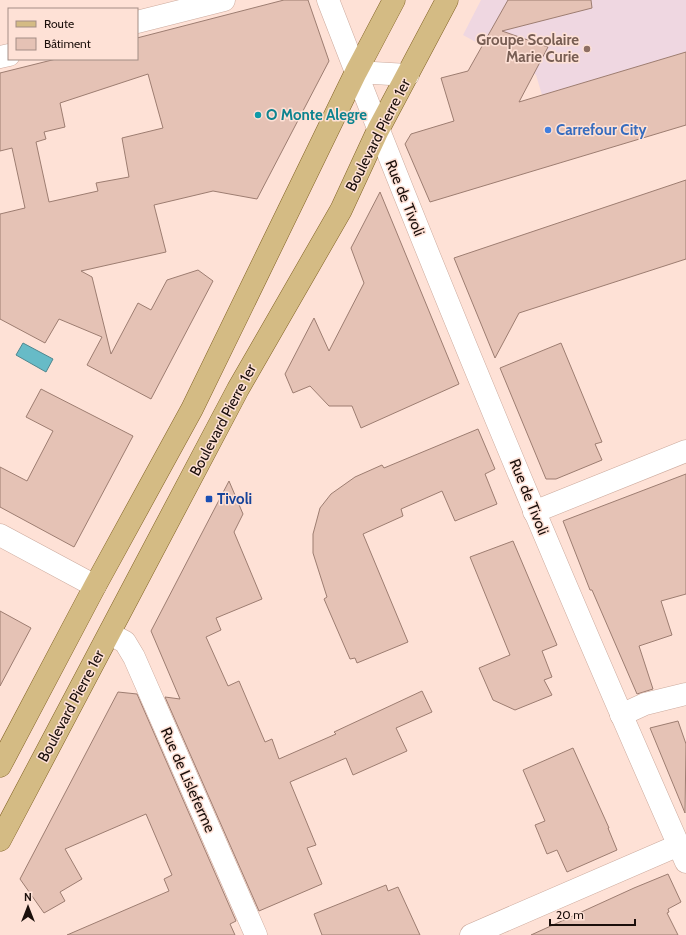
<svg xmlns="http://www.w3.org/2000/svg" width="686" height="935" font-family="Cabin,sans-serif">
  <style>
    .education { fill: #efd7e1 }
    .water { fill: #67bbc7; stroke: #50878f }
    .building { fill: #e5c2b5; stroke: #9d7d71; fill-rule: evenodd }
    .lines { fill: none; stroke-linecap: round; stroke-linejoin: round }
    .street-casing { stroke: #ccaa9d; stroke-width: 23 }
    .secondary-casing { stroke: #ccaa9d; stroke-width: 23 }
    .primary-casing { stroke: #816224; stroke-width: 23 }
    .street { stroke: #fff; stroke-width: 22 }
    .secondary { stroke: #fff; stroke-width: 22 }
    .primary { stroke: #d4bb84; stroke-width: 22 }
    .education-dot { fill: #8d6e63; stroke: #fee1d6; stroke-width: 1.5 }
    .culture-dot { fill: #0f9aa8; stroke: #fee1d6; stroke-width: 1.5 }
    .shop-dot { fill: #3f7fe0; stroke: #fee1d6; stroke-width: 1.5 }
    .transit-dot { fill: #1a4fb4; stroke: #fee1d6; stroke-width: 1.5 }
    .labels { text-anchor: middle; stroke-width: 3; stroke-linejoin: round; paint-order: stroke }
    .education-label { font-size: 15px; font-weight: bold; fill: #785e54; stroke: #fee1d6; text-anchor: end }
    .culture-label { font-size: 15px; font-weight: bold; fill: #0d838f; stroke: #fee1d6; text-anchor: start }
    .shop-label { font-size: 15px; font-weight: bold; fill: #366cbe; stroke: #fee1d6; text-anchor: start }
    .street-label { font-size: 15px; fill: #1b0f0b; stroke: #fee1d6 }
    .transit-label { font-size: 15px; font-weight: bold; fill: #164399; stroke: #fee1d6; text-anchor: start }
  </style>
  <rect width="100%" height="100%" fill="#fee1d6"/>
  <!-- education -->
  <path class="education" d="M 481,0 L 686,0 L 686,52 L 542,95 L 536,75 L 463,35 Z"/>
  <!-- water -->
  <path class="water" d="M 23,343 L 53,359 L 46,372 L 16,355 Z"/>
  <!-- building -->
  <g class="building">
    <path d="M 284,0 L 308,0 L 329,61 L 257,199 L 213,191 L 154,205 L 166,252 L 81,271 L 92,277 L 111,354 L 138,303 L 151,310 L 167,280 L 198,270 L 213,281 L 151,399 L 87,365 L 102,337 L 59,319 L 45,343 L 0,319 L 0,214 L 25,208 L 12,148 L 0,151 L 0,73 L 56,59 L 137,59 L 137,38 ZM 148,74 L 163,128 L 122,138 L 129,177 L 96,183 L 98,191 L 49,202 L 36,142 L 46,139 L 44,132 L 65,127 L 60,103 Z"/>
    <path d="M 508,0 L 591,0 L 592,8 L 502,31 L 548,47 L 519,102 L 686,52 L 686,125 L 430,202 L 405,144 L 411,134 L 454,121 L 441,78 L 468,71 Z"/>
    <path d="M 686,180 L 686,259 L 519,313 L 495,358 L 454,258 Z"/>
    <path d="M 380,192 L 459,384 L 361,428 L 352,406 L 329,406 L 310,386 L 293,393 L 285,374 L 314,318 L 329,351 L 364,283 L 351,248 Z"/>
    <path d="M 561,343 L 602,442 L 595,444 L 602,460 L 556,479 L 546,479 L 500,368 Z"/>
    <path d="M 41,389 L 133,436 L 74,547 L 0,507 L 0,467 L 27,481 L 53,431 L 26,417 Z"/>
    <path d="M 478,429 L 495,469 L 485,474 L 497,504 L 455,521 L 442,491 L 401,509 L 403,516 L 363,534 L 408,642 L 357,663 L 355,658 L 350,659 L 324,599 L 327,597 L 313,553 L 313,534 L 320,508 L 331,494 L 355,477 L 382,465 L 384,468 Z"/>
    <path d="M 686,474 L 686,594 L 661,601 L 672,635 L 639,646 L 653,689 L 637,694 L 592,590 L 590,590 L 563,521 Z"/>
    <path d="M 229,481 L 243,514 L 234,532 L 262,599 L 216,618 L 221,630 L 206,637 L 228,686 L 239,681 L 265,742 L 272,739 L 279,759 L 336,734 L 334,732 L 422,691 L 432,712 L 396,728 L 407,751 L 353,775 L 346,758 L 290,782 L 316,845 L 307,848 L 322,884 L 259,911 L 165,697 L 180,699 L 151,631 Z"/>
    <path d="M 513,541 L 557,645 L 542,651 L 552,677 L 544,680 L 552,695 L 515,710 L 493,700 L 479,668 L 510,655 L 470,557 Z"/>
    <path d="M 0,611 L 31,628 L 0,686 Z"/>
    <path d="M 118,692 L 137,694 L 236,921 L 230,924 L 235,935 L 67,935 L 169,891 L 164,879 L 172,875 L 146,814 L 65,849 L 82,879 L 60,892 L 65,901 L 44,913 L 20,879 Z"/>
    <path d="M 678,721 L 686,744 L 685,813 L 650,728 Z"/>
    <path d="M 573,748 L 609,828 L 608,828 L 617,850 L 567,872 L 557,850 L 547,854 L 535,825 L 545,821 L 523,770 Z"/>
    <path d="M 668,874 L 681,902 L 668,909 L 669,912 L 667,913 L 678,935 L 531,935 L 634,888 Z"/>
    <path d="M 386,885 L 388,891 L 398,887 L 420,935 L 322,935 L 314,914 Z"/>
  </g>
  <g class="lines">
    <defs>
      <g id="street">
        <path d="M 137,22 L 224,0"/>
        <path d="M 0,57 L 9,55"/>
        <path d="M 534,512 L 686,451"/>
        <path d="M 0,535 L 95,586"/>
        <path d="M 110,634 L 125,642 L 134,657 L 256,935"/>
        <path d="M 621,715 L 645,704 L 686,694"/>
        <path d="M 471,935 L 679,845"/>
      </g>
      <g id="secondary">
        <path d="M 328,0 C 440,290 560,577 686,862"/>
        <path d="M 356,72 L 408,75"/>
      </g>
      <g id="primary">
        <path d="M 0,766 L 95,586 L 192,409 L 356,72 L 394,0"/>
        <path d="M 0,840 L 238,389 L 341,210 L 378,130 L 447,0"/>
      </g>
    </defs>
    <!-- street casing -->
    <use href="#street" class="street-casing"/>
    <!-- secondary casing -->
    <use href="#secondary" class="secondary-casing"/>
    <!-- primary casing -->
    <use href="#primary" class="primary-casing"/>
    <!-- street -->
    <use href="#street" class="street"/>
    <!-- secondary -->
    <use href="#secondary" class="secondary"/>
    <!-- primary -->
    <use href="#primary" class="primary"/>
  </g>
  <!-- markers -->
  <circle class="education-dot" cx="587" cy="49" r="4"/>
  <circle class="culture-dot" cx="258" cy="115" r="4"/>
  <circle class="shop-dot" cx="548" cy="130" r="4"/>
  <rect class="transit-dot" x="205" y="495" width="8" height="8" rx="2"/>
  <g class="labels">
    <!-- education labels -->
    <g class="education-label">
      <text x="579" y="45">Groupe Scolaire<tspan x="579" dy="17">Marie Curie</tspan></text>
    </g>
    <!-- culture labels -->
    <g class="culture-label">
      <text x="266" y="120">O Monte Alegre</text>
    </g>
    <!-- shop labels -->
    <g class="shop-label">
      <text x="556" y="135">Carrefour City</text>
    </g>
    <!-- street labels -->
    <g class="street-label">
      <text transform="translate(378 135) rotate(-63)" y="5">Boulevard Pierre 1er</text>
      <text transform="translate(405 198) rotate(68)" y="5">Rue de Tivoli</text>
      <text transform="translate(223 420) rotate(-62)" y="5">Boulevard Pierre 1er</text>
      <text transform="translate(529 497) rotate(68)" y="5">Rue de Tivoli</text>
      <text transform="translate(71 706) rotate(-62)" y="5">Boulevard Pierre 1er</text>
      <text transform="translate(188 780) rotate(66)" y="5">Rue de Lisleferme</text>
    </g>
    <!-- transit labels -->
    <g class="transit-label">
      <text x="217" y="504">Tivoli</text>
    </g>
  </g>
  <!-- legend -->
  <rect x="8" y="8" width="130" height="52" fill="#fee1d6" stroke="#a38d85"/>
  <rect x="16" y="21" width="20" height="6" fill="#d4bb84" stroke="#a38d85"/>
  <text x="44" y="28" font-size="12" fill="#1b0f0b">Route</text>
  <rect x="16" y="38" width="20" height="12" fill="#e5c2b5" stroke="#a38d85"/>
  <text x="44" y="48" font-size="12" fill="#1b0f0b">Bâtiment</text>
  <!-- north arrow -->
  <g transform="translate(28 907)" stroke="#fee1d6" stroke-width="3" paint-order="stroke">
  <path d="M0-3L7 15L0 10L-7 15Z" fill="#1b0f0b"/>
  <text y="-6" font-size="11" font-weight="bold" text-anchor="middle" fill="#1b0f0b">N</text>
  </g>
  <!-- scale -->
  <path d="M550 919v6h85v-6" fill="none" stroke="#1b0f0b" stroke-width="2"/>
  <text x="556" y="919" font-size="12" fill="#1b0f0b" stroke="#fee1d6" stroke-width="3" paint-order="stroke">20 m</text>
</svg>
